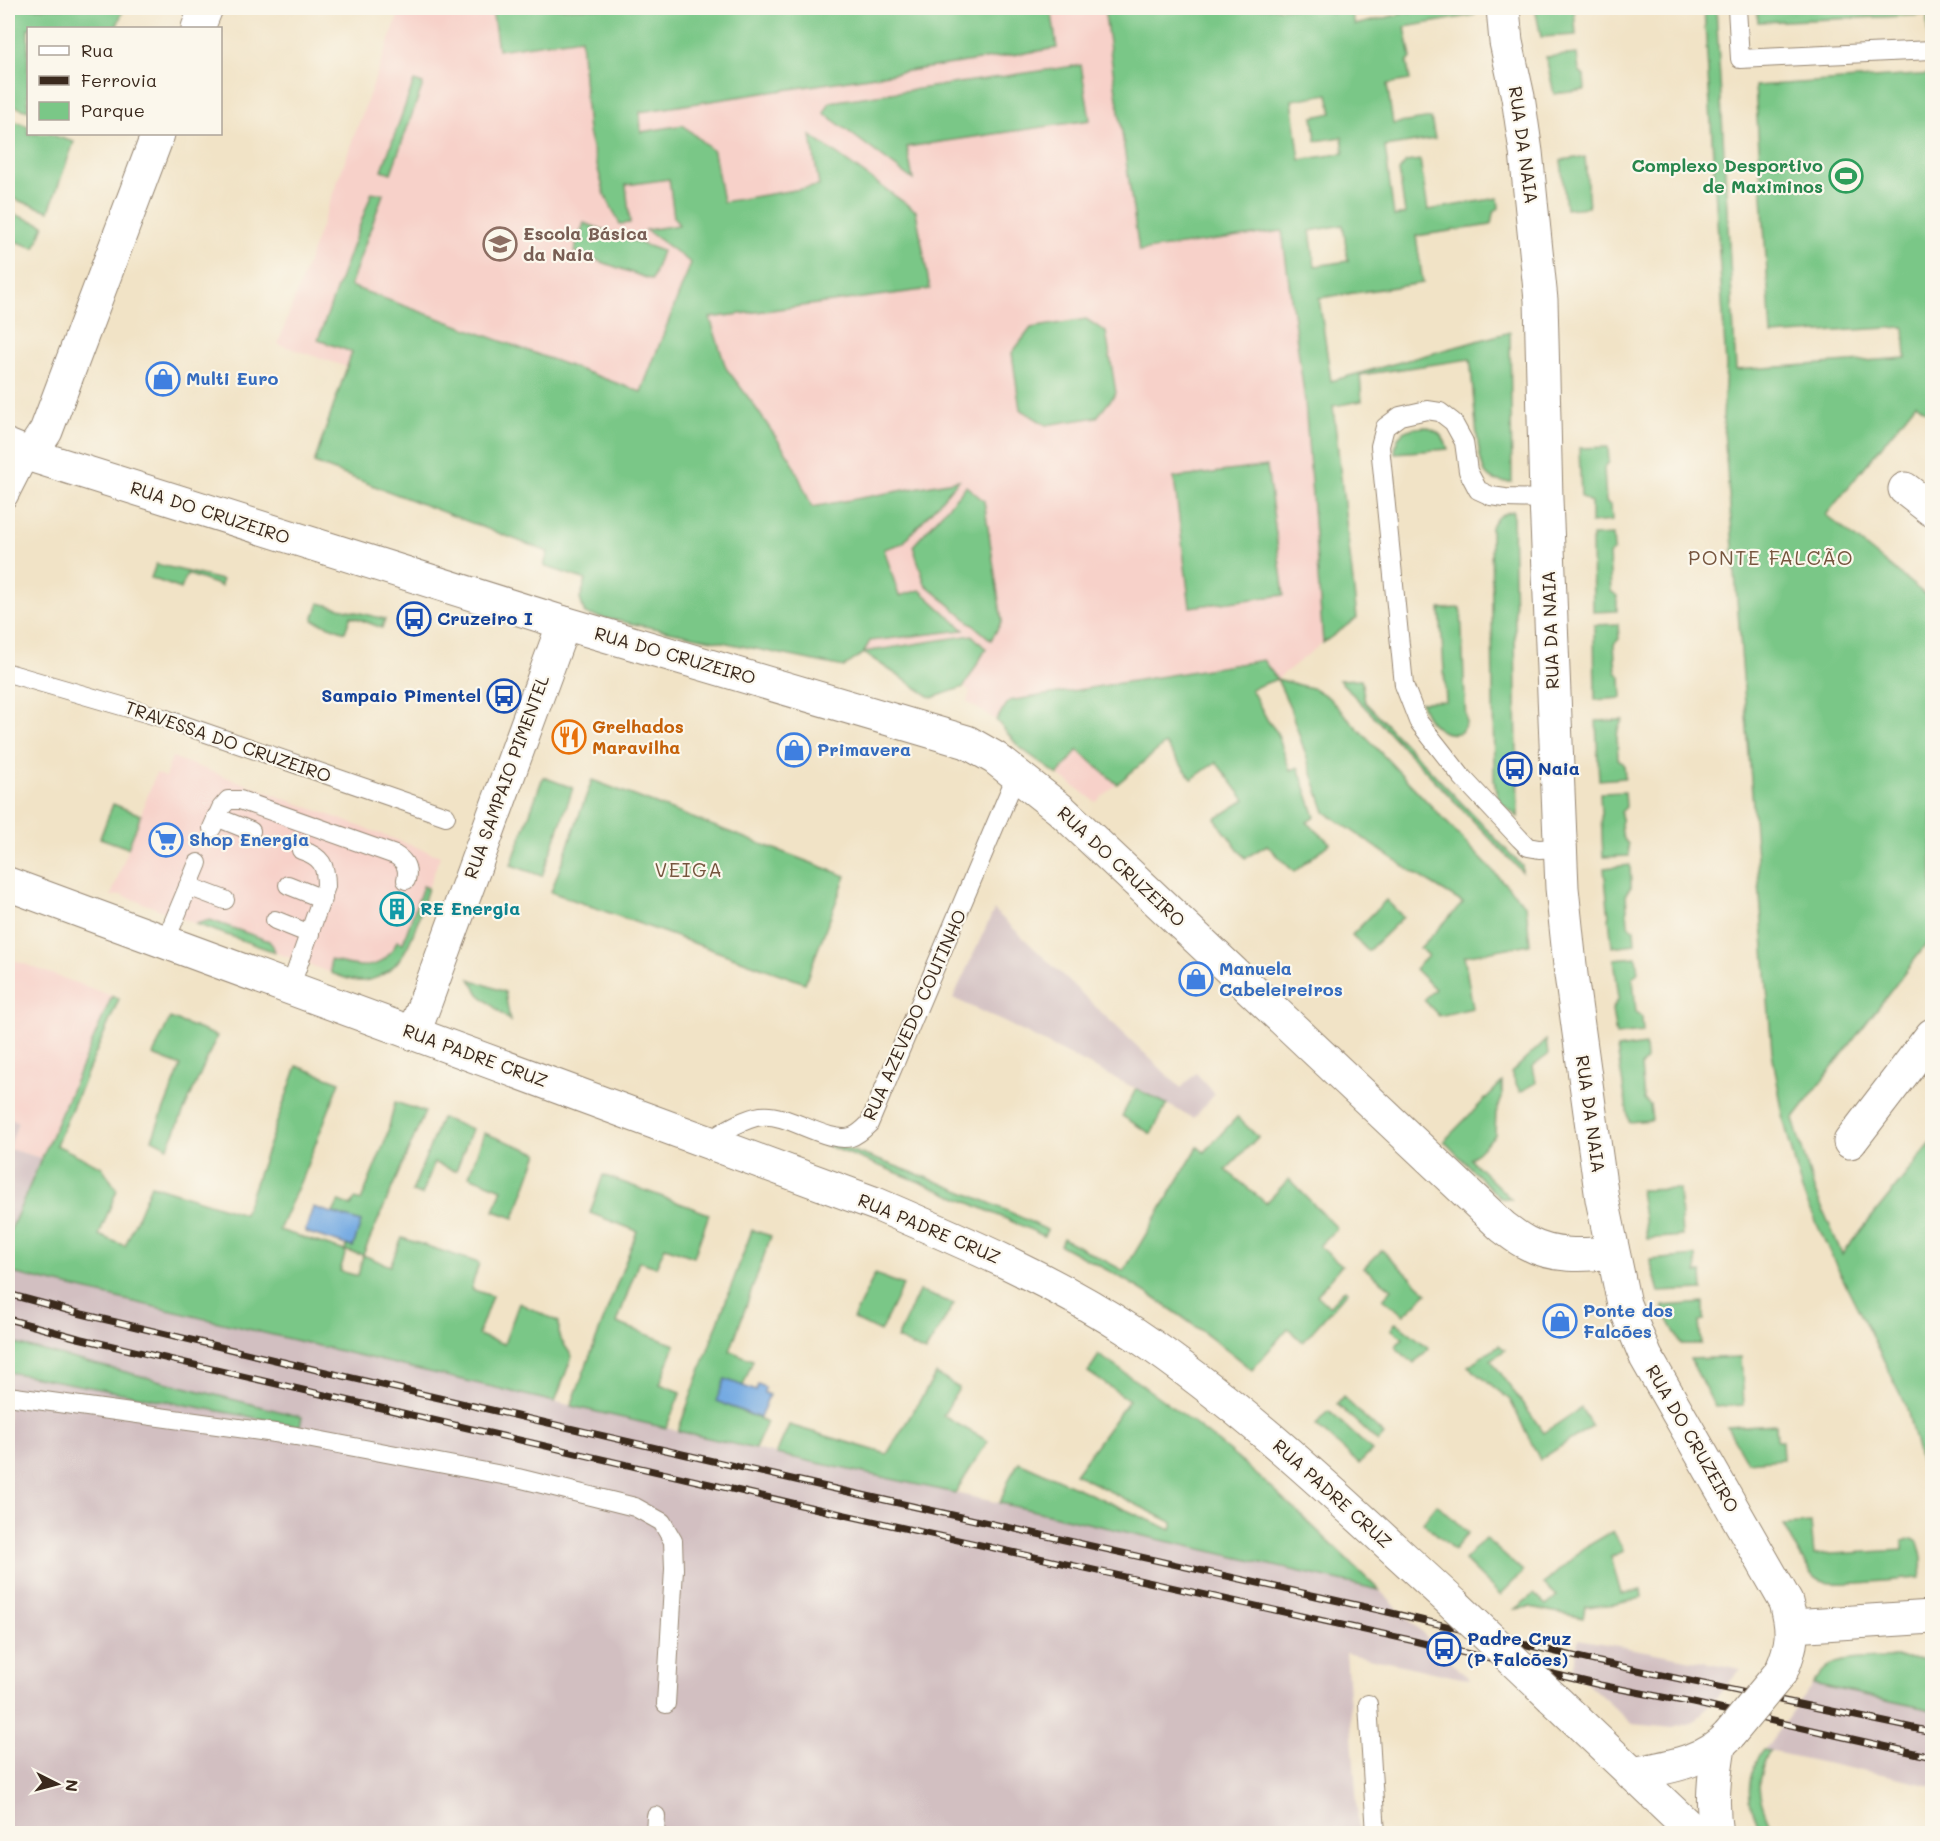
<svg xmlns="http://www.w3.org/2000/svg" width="1940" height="1841" font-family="Mali,sans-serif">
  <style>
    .built { fill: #f7d1c9 }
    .industrial { fill: #d2bfc1 }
    .green { fill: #7ac787; stroke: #5a7852; stroke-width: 1.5; fill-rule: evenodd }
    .water { fill: #74aae2; stroke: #586a80; stroke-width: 1.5 }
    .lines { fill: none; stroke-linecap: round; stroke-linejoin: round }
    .service-casing { stroke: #968672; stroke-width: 20 }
    .minor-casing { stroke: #968672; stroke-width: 35 }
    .tertiary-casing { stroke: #968672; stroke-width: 35 }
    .service { stroke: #fff; stroke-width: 18 }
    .minor { stroke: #fff; stroke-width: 33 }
    .tertiary { stroke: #fff; stroke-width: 33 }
    .rail-casing { stroke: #3b2a1e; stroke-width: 7 }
    .rail { stroke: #fbf7ec; stroke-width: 4.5; stroke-dasharray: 14; stroke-linecap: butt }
    .tertiary-bridge-casing { stroke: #968672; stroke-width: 35; stroke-linecap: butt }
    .tertiary-bridge { stroke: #fff; stroke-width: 33 }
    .labels { text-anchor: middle; stroke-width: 4.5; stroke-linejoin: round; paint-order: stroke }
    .street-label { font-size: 18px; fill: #3b2a1e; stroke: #fbf7ec }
    .leisure-label { font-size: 18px; font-weight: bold; fill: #27864d; stroke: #fbf7ec; text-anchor: end }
    .education-label { font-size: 18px; font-weight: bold; fill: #785e54; stroke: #fbf7ec; text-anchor: start }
    .shop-label { font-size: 18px; font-weight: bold; fill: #366cbe; stroke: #fbf7ec; text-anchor: start }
    .transit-label { font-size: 18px; font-weight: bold; fill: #164399; stroke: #fbf7ec; text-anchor: start }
    .food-label { font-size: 18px; font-weight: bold; fill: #c56008; stroke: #fbf7ec; text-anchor: start }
    .culture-label { font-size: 18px; font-weight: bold; fill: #0d838f; stroke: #fbf7ec; text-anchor: start }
    .neighbourhood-label { font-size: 20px; letter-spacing: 1.5px; fill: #76553e; stroke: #fbf7ec }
  </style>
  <rect width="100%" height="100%" fill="#fbf7ec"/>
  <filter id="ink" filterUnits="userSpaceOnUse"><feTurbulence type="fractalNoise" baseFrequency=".0167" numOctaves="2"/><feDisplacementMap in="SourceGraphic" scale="12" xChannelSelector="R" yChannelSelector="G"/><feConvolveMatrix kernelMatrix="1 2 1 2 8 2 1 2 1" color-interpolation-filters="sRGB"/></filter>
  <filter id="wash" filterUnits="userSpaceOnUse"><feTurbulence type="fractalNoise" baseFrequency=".008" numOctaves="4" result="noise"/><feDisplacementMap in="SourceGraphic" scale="24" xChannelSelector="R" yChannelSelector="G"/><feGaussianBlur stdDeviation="1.35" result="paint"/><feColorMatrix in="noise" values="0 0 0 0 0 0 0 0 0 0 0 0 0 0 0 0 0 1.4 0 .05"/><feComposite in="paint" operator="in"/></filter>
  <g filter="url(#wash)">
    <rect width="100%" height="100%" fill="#f1e3c6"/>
    <!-- built -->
    <g class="built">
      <path d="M 401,8 L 1278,8 L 1330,381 L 1357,618 L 1336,632 L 1277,679 L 1251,689 L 1155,750 L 1096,802 L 1019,747 L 996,720 L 967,702 L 970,692 L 964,687 L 932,698 L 864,653 L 886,612 L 838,501 L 812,507 L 791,459 L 751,401 L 726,368 L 691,264 L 641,393 L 615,468 L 347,367 L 278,344 Z"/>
      <path d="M 172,757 L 440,856 L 405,952 L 395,966 L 379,976 L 363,981 L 351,980 L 196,924 L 122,895 L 111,896 L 156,773 L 165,777 Z"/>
      <path d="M 8,958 L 112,996 L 41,1158 L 9,1149 L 18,1122 L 8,1118 Z"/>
    </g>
    <!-- industrial -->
    <g class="industrial">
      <path d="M 994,910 L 1181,1088 L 1196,1073 L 1215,1094 L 1194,1118 L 1006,1023 L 953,998 Z"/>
      <path d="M 8,1118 L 18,1122 L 9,1149 L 41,1158 L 8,1236 Z"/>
      <path d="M 8,1272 L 776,1454 L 1000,1503 L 1379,1590 L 1470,1680 L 1346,1653 L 1359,1833 L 8,1834 Z"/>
      <path d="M 1578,1639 L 1618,1646 L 1741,1669 L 1694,1722 L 1673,1728 L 1632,1724 L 1573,1670 Z"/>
      <path d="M 1813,1684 L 1932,1710 L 1932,1786 L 1764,1750 Z"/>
    </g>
    <!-- green -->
    <g class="green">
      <path d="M 8,8 L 124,8 L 116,28 L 28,28 L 28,111 L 8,104 Z"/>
      <path d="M 492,8 L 1051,8 L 1057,48 L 640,112 L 641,132 L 683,125 L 714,152 L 723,202 L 819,186 L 811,136 L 916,211 L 930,289 L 710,318 L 726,368 L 751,401 L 791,459 L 812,507 L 959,480 L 903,543 L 884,549 L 899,596 L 920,590 L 964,630 L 870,641 L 864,652 L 972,635 L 986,649 L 964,687 L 932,698 L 864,653 L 844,667 L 585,614 L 580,599 L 586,580 L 544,566 L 548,552 L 314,463 L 352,352 L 318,340 L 372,192 L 383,194 L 350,286 L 641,392 L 691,263 L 646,230 L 679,225 L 674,217 L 669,179 L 626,185 L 630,223 L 620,224 L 605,195 L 588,132 L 581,38 L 498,50 Z"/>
      <path d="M 1104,8 L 1329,8 L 1331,13 L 1350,8 L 1355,25 L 1426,8 L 1472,8 L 1475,15 L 1405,27 L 1411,58 L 1407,63 L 1410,80 L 1387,84 L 1393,124 L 1431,118 L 1435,139 L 1385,147 L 1394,216 L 1405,214 L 1399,171 L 1406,162 L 1420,160 L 1428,210 L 1498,198 L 1499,208 L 1493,213 L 1491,225 L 1416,236 L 1423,283 L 1319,298 L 1331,381 L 1510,332 L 1512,482 C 1504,482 1492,482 1486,474 C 1476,462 1473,379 1470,359 L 1360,375 L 1362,401 L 1333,406 L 1357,618 L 1323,643 L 1305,401 L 1282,231 L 1139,251 ZM 1328,94 L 1332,113 L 1313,117 L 1316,141 L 1342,137 L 1344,153 L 1300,160 L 1292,100 ZM 1343,225 L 1348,261 L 1315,266 L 1310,231 Z"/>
      <path d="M 1535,8 L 1580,8 L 1574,8 L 1576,35 L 1541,37 Z"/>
      <path d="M 1704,8 L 1716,8 L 1736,370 L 1906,358 L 1904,327 L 1771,335 L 1755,86 L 1932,74 L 1932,416 L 1916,403 L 1826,515 L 1932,600 L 1932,937 L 1793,1119 L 1814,1189 L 1842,1254 L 1932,1142 L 1932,1512 L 1906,1405 L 1831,1255 L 1802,1191 L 1784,1121 L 1772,1052 L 1723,418 L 1726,366 Z"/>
      <path d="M 1757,8 L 1932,8 L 1932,37 L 1928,38 L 1927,15 L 1758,22 Z"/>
      <path d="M 1577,54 L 1579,71 L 1584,76 L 1585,90 L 1554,94 L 1546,57 Z"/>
      <path d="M 1081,65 L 1090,120 L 907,147 L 913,180 L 824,113 L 830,102 Z"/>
      <path d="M 414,81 L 423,84 L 391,173 L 382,170 Z"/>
      <path d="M 8,119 L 28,126 L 28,134 L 49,134 L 74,142 L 49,211 L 8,197 Z"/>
      <path d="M 1585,157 L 1589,207 L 1566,209 L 1561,160 Z"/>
      <path d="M 8,212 L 44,225 L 35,248 L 8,239 Z"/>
      <path d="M 584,223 L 662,251 L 652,280 L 574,252 Z"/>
      <path d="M 1086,319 L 1106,332 L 1116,393 L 1097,417 L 1046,425 L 1020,409 L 1012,353 L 1031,328 Z"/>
      <path d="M 1426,427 C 1438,431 1444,436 1448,449 L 1395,453 C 1396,431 1406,428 1426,427 Z"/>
      <path d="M 1608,447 L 1609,462 L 1604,468 L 1606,502 L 1611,506 L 1612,521 L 1591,523 L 1591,503 L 1581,496 L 1579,448 Z"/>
      <path d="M 1267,466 L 1284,595 L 1190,607 L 1174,478 Z"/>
      <path d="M 966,486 L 984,501 L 1002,621 L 991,640 L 925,584 L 913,546 Z"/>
      <path d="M 1513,511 L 1518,817 C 1501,803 1497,802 1494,779 L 1491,527 C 1496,516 1501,514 1513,511 Z"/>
      <path d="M 1613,535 L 1614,550 L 1609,555 L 1611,591 L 1617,596 L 1617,611 L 1593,612 L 1592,536 Z"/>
      <path d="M 156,564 L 222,580 L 221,586 L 187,574 L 181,589 L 151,578 Z"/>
      <path d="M 319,603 L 385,619 L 382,628 L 351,616 L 345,632 L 313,620 Z"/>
      <path d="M 1461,608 L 1466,723 L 1461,732 C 1442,739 1425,720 1421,702 L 1446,701 L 1440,609 Z"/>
      <path d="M 1618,624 L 1619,639 L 1614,644 L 1616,672 L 1621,677 L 1622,698 L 1595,700 L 1594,625 Z"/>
      <path d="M 1263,660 L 1277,679 L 1315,689 L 1328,697 L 1526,906 L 1530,944 L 1464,956 L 1473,1008 L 1439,1016 L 1424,1000 L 1435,989 L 1415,969 L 1428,956 L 1420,948 L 1463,903 L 1414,873 L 1325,812 L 1289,705 L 1277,679 L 1251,689 L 1268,721 L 1277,732 L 1290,771 L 1298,767 L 1315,817 L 1307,822 L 1330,843 L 1294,872 L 1267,845 L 1245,858 L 1215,819 L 1245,800 L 1216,762 L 1192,779 L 1165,744 L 1117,784 L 1078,750 L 1058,775 L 1019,747 L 996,720 L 1009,701 Z"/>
      <path d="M 1361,679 L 1365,702 L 1522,866 L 1522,872 L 1339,680 Z"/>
      <path d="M 1623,720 C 1614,730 1618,746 1618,759 L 1624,764 L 1625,778 L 1599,780 L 1596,721 Z"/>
      <path d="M 543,777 L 573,788 L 542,876 L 511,865 Z"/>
      <path d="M 592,780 L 846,876 L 805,983 L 551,892 Z"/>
      <path d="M 1625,792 L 1626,807 L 1621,812 C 1622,823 1619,836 1628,844 L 1629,856 L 1603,857 L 1600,793 Z"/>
      <path d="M 113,804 L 141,815 L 128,848 L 100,838 Z"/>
      <path d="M 1630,865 L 1631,887 L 1626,893 L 1628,925 L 1634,929 L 1635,944 L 1612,947 L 1604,868 Z"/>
      <path d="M 423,886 L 428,888 C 416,923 408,976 363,981 C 352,982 341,976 331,973 L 330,960 C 358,968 383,974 397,941 L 403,943 Z"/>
      <path d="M 1386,900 L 1403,917 L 1368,951 L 1352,935 Z"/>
      <path d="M 210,920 L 269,941 L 273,946 L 275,952 L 196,924 Z"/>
      <path d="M 1636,957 L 1638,972 L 1633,978 L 1636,1012 L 1642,1017 L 1643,1032 L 1616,1035 L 1612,1010 L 1619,998 L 1614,959 Z"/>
      <path d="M 470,979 L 505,992 L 510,1021 L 479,994 Z"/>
      <path d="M 112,996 L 119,999 L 56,1145 L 102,1167 L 117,1190 L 99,1235 L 125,1246 L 151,1185 L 244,1214 L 297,1066 L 340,1082 L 302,1178 L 279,1230 L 345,1251 L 347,1245 L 353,1247 L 361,1222 L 333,1213 L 339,1201 L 351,1206 L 355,1199 L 361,1201 L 386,1139 L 395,1102 L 425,1112 L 363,1255 L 390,1266 L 402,1238 L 479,1263 L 471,1289 L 492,1296 L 478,1335 L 504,1344 L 519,1303 L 559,1322 L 559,1337 L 572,1356 L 555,1402 L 8,1272 L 8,1236 ZM 346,1251 L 363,1255 L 358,1276 L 340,1271 Z"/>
      <path d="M 170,1018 L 217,1036 L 168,1147 L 152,1139 L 181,1066 L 153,1055 Z"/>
      <path d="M 1546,1040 L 1548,1055 L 1533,1066 L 1536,1083 L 1520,1092 L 1511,1073 Z"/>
      <path d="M 1645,1045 L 1646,1060 L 1641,1066 L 1644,1100 L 1650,1105 L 1652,1120 L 1629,1122 L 1617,1049 Z"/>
      <path d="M 1502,1082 L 1502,1098 L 1496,1113 L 1495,1135 L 1470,1159 L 1511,1199 L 1500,1198 L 1444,1141 Z"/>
      <path d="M 1136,1089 L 1167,1104 L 1151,1134 L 1122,1116 Z"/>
      <path d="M 1237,1117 L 1258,1137 L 1226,1170 L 1266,1203 L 1289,1179 L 1337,1228 L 1319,1246 L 1342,1265 L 1317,1295 L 1329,1306 L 1345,1289 L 1348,1291 L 1303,1342 L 1288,1328 L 1252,1370 C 1210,1336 1167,1304 1120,1277 C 1100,1266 1080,1256 1060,1245 L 1063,1238 L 1124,1271 L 1198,1147 L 1204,1152 Z"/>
      <path d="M 441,1118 L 472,1129 L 456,1171 L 434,1163 L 422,1195 L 412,1192 Z"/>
      <path d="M 775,1124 C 866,1156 961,1186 1047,1230 L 1044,1236 C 957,1196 868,1160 777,1127 Z"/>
      <path d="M 484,1133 L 538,1153 L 514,1218 L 494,1211 L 502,1189 L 469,1176 Z"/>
      <path d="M 603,1175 L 709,1214 L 694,1257 L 665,1247 L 656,1267 L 639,1261 L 617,1323 L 675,1345 L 660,1384 L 681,1392 L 666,1428 L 571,1406 L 637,1231 L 590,1213 Z"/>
      <path d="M 1679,1189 L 1682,1236 L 1647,1239 L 1640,1190 Z"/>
      <path d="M 752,1230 L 771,1236 L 730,1351 L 753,1360 L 743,1386 L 725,1379 L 717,1401 L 767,1422 L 755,1449 L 678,1431 Z"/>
      <path d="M 1382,1250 L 1427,1293 L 1404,1315 L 1383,1299 L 1392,1289 L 1364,1268 Z"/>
      <path d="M 1696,1256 L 1697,1273 L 1702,1273 L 1703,1290 L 1659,1292 L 1650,1260 Z"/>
      <path d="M 875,1274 L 903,1285 L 880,1332 L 853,1319 Z"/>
      <path d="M 919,1291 L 954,1304 L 925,1352 L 897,1339 Z"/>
      <path d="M 1704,1303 L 1704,1321 L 1699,1322 L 1701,1344 L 1681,1344 L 1666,1316 L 1663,1306 Z"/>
      <path d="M 1396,1322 L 1429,1348 L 1414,1364 L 1395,1347 L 1403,1338 L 1391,1329 Z"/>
      <path d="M 8,1342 L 302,1417 L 300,1426 L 8,1372 Z"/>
      <path d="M 1499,1345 L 1505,1350 L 1491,1360 L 1544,1433 L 1581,1408 L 1592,1426 L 1540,1460 L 1510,1400 L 1468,1366 Z"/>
      <path d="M 1099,1355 C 1144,1386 1189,1418 1231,1453 C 1283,1496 1331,1544 1379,1590 L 1000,1503 L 1009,1479 L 1019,1462 L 1171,1530 L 1173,1523 L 1075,1474 L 1129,1400 L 1088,1372 Z"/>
      <path d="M 1741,1357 L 1744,1405 L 1715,1407 L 1690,1359 Z"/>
      <path d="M 936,1374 L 959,1388 L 943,1416 L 988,1441 L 955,1493 L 776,1454 L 789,1425 L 887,1454 Z"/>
      <path d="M 1343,1397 L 1384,1435 L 1378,1442 L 1337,1404 Z"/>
      <path d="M 1329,1411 L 1372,1451 L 1359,1464 L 1316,1425 Z"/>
      <path d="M 1776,1424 L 1777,1441 L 1782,1441 L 1783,1459 L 1747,1462 L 1727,1427 Z"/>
      <path d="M 1437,1504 L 1468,1533 L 1454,1550 L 1423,1522 Z"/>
      <path d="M 1811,1523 L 1814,1555 L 1903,1550 L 1903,1541 L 1913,1539 L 1918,1542 C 1922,1555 1925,1566 1919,1578 C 1899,1579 1833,1588 1819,1580 C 1808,1575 1790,1537 1783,1525 Z"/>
      <path d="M 1613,1531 L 1624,1551 L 1611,1557 L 1621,1594 L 1641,1590 L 1642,1598 L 1617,1604 L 1585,1607 L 1583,1618 L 1530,1607 L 1515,1609 L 1534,1594 L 1546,1605 L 1557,1596 L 1544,1584 L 1584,1548 Z"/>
      <path d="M 1485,1538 L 1523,1572 L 1500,1595 L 1464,1560 Z"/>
      <path d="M 1932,1658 L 1932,1710 L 1813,1684 C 1819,1676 1824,1668 1833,1664 C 1849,1656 1912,1658 1932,1658 Z"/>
      <path d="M 1764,1750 L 1770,1751 C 1751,1781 1760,1804 1774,1833 L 1761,1833 C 1746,1805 1744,1775 1764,1750 Z"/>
    </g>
    <!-- water -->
    <g class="water">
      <path d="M 313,1207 L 361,1222 L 353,1247 L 305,1232 Z"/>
      <path d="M 725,1379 L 756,1391 L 758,1384 L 765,1387 L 764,1393 L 769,1395 L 760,1418 L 716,1401 Z"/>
    </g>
  </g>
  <g filter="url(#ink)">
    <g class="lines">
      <defs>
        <g id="service">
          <path d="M 1737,8 L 1740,59 L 1932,50"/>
          <path d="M 8,498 L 30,455"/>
          <path d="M 1546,499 L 1505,498 L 1491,496 L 1478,490 L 1468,471 L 1464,442 L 1453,422 L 1440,412 L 1427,410 L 1400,416 L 1385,427 L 1380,446 L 1404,685 L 1418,721 L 1462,777 L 1520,839 L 1528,847 L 1539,849 L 1559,848"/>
          <path d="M 8,673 L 163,718 L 446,816"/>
          <path d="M 216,817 L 251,831"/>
          <path d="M 212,828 L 221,808 L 228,800 L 240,800 L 395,855 C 405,861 409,868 406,880"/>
          <path d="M 288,885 L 323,899"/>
          <path d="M 188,886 L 225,900"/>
          <path d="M 275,920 L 310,934"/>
          <path d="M 165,942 L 198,863"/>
          <path d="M 290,988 L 326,886 C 326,865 322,857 301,850"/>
          <path d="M 707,1142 C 723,1132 742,1119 761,1116 C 787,1112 827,1144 851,1137 C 858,1135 864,1129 869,1124 L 1016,776"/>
          <path d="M 8,1396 L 296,1436 L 518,1478 L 635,1507 L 662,1522 L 673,1541 L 674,1569 L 666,1704"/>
          <path d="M 1368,1704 L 1376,1834"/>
          <path d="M 655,1834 L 656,1816"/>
        </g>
        <g id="minor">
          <path d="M 198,28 L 206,8"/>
          <path d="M 8,446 L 30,455 L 564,623 L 967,742 L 995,758 L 1060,809 L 1503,1227 C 1510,1232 1518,1239 1527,1243 C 1553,1257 1583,1256 1612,1252"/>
          <path d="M 30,455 L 46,431 L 158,134"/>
          <path d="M 1905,489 L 1932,510"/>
          <path d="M 414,1033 L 564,623"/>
          <path d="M 1850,1142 L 1932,1035"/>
          <path d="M 1792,1626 L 1932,1617"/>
        </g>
        <g id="tertiary">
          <path d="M 1503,8 L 1506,42 L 1518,97 L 1526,152 L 1541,300 L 1546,499 L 1562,888 L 1571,975 L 1602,1199 L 1624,1304 L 1646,1357 L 1786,1602 C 1794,1632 1793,1644 1781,1672"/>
          <path d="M 8,884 L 876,1204 C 965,1242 1053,1280 1135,1334 C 1251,1412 1353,1512 1456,1606"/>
          <path d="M 1552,1697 L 1696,1834"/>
          <path d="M 1632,1774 C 1667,1767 1704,1763 1729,1735"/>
          <path d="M 1716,1834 C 1711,1804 1714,1776 1719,1746"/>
        </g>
      </defs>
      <!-- service casing -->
      <use href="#service" class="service-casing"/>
      <!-- minor casing -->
      <use href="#minor" class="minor-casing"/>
      <!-- tertiary casing -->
      <use href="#tertiary" class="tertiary-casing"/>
      <!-- service -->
      <use href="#service" class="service"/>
      <!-- minor -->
      <use href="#minor" class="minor"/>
      <!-- tertiary -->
      <use href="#tertiary" class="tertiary"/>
      <defs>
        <g id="rail">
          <path d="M 8,1294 L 82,1314 L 317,1370 L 822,1486 L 1379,1610 L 1590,1660 L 1932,1732"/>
          <path d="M 8,1319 L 78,1338 L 818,1509 L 1410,1640 L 1600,1685 L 1693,1703 L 1932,1757"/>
        </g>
      </defs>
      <!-- rail casing -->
      <use href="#rail" class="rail-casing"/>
      <!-- rail -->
      <use href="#rail" class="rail"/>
      <defs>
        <g id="tertiary-bridge">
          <path d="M 1456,1606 L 1552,1697"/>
          <path d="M 1729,1735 L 1781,1672"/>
        </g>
      </defs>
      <!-- tertiary-bridge casing -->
      <use href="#tertiary-bridge" class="tertiary-bridge-casing"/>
      <!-- tertiary-bridge -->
      <use href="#tertiary-bridge" class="tertiary-bridge"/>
    </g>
  </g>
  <!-- icons -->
  <defs>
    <symbol id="stadium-ring" viewBox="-11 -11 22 22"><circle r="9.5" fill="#fbf7ec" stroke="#2e9e5b" stroke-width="1.5"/><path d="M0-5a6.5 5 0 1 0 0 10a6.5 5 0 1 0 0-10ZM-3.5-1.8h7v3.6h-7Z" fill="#2e9e5b"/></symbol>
    <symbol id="school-ring" viewBox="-11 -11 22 22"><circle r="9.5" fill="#fbf7ec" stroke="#8d6e63" stroke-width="1.5"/><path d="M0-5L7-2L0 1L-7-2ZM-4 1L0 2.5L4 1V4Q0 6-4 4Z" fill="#8d6e63"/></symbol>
    <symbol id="shop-ring" viewBox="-11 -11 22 22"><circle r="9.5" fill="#fbf7ec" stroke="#3f7fe0" stroke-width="1.5"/><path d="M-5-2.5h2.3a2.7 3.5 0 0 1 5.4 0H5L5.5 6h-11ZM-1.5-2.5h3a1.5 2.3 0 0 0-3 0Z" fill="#3f7fe0"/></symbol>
    <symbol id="bus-ring" viewBox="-11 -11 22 22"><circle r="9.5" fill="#fbf7ec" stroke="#1a4fb4" stroke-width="1.5"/><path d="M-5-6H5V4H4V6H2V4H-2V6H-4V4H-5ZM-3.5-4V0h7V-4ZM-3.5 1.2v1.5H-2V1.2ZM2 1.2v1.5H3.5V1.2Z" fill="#1a4fb4"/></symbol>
    <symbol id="restaurant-ring" viewBox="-11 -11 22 22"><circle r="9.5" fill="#fbf7ec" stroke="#e8710a" stroke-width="1.5"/><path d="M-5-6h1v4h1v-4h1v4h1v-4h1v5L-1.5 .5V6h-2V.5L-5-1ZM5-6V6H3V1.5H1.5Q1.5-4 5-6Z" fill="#e8710a"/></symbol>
    <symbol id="supermarket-ring" viewBox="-11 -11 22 22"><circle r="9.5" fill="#fbf7ec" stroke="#3f7fe0" stroke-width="1.5"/><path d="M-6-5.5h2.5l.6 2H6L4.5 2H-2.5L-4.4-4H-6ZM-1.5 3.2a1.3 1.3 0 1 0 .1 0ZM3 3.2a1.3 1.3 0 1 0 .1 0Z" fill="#3f7fe0"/></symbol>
    <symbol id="building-ring" viewBox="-11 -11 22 22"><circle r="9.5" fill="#fbf7ec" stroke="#0f9aa8" stroke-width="1.5"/><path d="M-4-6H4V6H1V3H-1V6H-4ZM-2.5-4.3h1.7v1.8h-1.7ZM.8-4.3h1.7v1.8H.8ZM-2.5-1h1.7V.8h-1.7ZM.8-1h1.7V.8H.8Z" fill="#0f9aa8"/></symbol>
  </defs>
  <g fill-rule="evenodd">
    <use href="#stadium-ring" x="1827" y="157" width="38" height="38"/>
    <use href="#school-ring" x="481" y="225" width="38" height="38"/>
    <use href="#shop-ring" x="144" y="360" width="38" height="38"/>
    <use href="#bus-ring" x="395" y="600" width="38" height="38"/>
    <use href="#bus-ring" x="485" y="677" width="38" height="38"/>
    <use href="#restaurant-ring" x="550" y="718" width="38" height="38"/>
    <use href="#shop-ring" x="775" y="731" width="38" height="38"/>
    <use href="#bus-ring" x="1496" y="750" width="38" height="38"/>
    <use href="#supermarket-ring" x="147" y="821" width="38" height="38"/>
    <use href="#building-ring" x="378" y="890" width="38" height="38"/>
    <use href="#shop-ring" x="1177" y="960" width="38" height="38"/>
    <use href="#shop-ring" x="1541" y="1302" width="38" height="38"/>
    <use href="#bus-ring" x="1425" y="1630" width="38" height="38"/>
  </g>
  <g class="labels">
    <!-- street labels -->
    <g class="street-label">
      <text transform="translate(1523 145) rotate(82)" y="6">RUA DA NAIA</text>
      <text transform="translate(210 513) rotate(18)" y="6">RUA DO CRUZEIRO</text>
      <text transform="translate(1551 630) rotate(-92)" y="6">RUA DA NAIA</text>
      <text transform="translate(675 656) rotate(16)" y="6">RUA DO CRUZEIRO</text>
      <text transform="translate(228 742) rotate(19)" y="6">TRAVESSA DO CRUZEIRO</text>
      <text transform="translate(507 777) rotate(-70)" y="6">RUA SAMPAIO PIMENTEL</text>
      <text transform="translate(1121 867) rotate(43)" y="6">RUA DO CRUZEIRO</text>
      <text transform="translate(915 1015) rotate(-66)" y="6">RUA AZEVEDO COUTINHO</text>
      <text transform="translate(475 1056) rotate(20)" y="6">RUA PADRE CRUZ</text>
      <text transform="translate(1590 1114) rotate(82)" y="6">RUA DA NAIA</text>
      <text transform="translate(929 1229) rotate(23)" y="6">RUA PADRE CRUZ</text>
      <text transform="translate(1692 1439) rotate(60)" y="6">RUA DO CRUZEIRO</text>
      <text transform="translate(1332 1494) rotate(42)" y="6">RUA PADRE CRUZ</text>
    </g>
    <!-- leisure labels -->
    <g class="leisure-label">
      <text x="1823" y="172">Complexo Desportivo<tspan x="1823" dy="21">de Maximinos</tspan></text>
    </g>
    <!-- education labels -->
    <g class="education-label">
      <text x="523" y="240">Escola Básica<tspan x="523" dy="21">da Naia</tspan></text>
    </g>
    <!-- shop labels -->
    <g class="shop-label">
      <text x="186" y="385">Multi Euro</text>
      <text x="817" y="756">Primavera</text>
      <text x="189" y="846">Shop Energia</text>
      <text x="1219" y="975">Manuela<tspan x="1219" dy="21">Cabeleireiros</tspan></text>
      <text x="1583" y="1317">Ponte dos<tspan x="1583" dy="21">Falcões</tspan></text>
    </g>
    <!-- transit labels -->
    <g class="transit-label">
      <text x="437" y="625">Cruzeiro I</text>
      <text x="481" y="702" text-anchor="end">Sampaio Pimentel</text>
      <text x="1538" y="775">Naia</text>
      <text x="1467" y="1645">Padre Cruz<tspan x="1467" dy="21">(P Falcões)</tspan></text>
    </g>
    <!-- food labels -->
    <g class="food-label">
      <text x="592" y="733">Grelhados<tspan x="592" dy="21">Maravilha</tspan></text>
    </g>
    <!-- culture labels -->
    <g class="culture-label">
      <text x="420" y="915">RE Energia</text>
    </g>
    <!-- neighbourhood labels -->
    <g class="neighbourhood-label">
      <text x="1771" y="565">PONTE FALCÃO</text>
      <text x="689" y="877">VEIGA</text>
    </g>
  </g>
  <!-- margin -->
  <rect width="1940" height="1841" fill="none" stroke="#fbf7ec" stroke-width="30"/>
  <!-- legend -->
  <rect x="27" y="27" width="195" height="108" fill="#fbf7ec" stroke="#aea59a" stroke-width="1.5"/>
  <rect x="39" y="46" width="30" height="9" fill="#ffffff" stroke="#aea59a" stroke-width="1.5"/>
  <text x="81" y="57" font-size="18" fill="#3b2a1e">Rua</text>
  <rect x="39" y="76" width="30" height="9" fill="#3b2a1e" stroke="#aea59a" stroke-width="1.5"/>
  <text x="81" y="87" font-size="18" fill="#3b2a1e">Ferrovia</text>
  <rect x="39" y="102" width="30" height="18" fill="#7ac787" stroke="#aea59a" stroke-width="1.5"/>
  <text x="81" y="117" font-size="18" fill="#3b2a1e">Parque</text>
  <!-- north arrow -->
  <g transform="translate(57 1784) rotate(96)" stroke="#fbf7ec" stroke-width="4.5" paint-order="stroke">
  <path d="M0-4.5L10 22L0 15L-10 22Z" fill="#3b2a1e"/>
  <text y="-9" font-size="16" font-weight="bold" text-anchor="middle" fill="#3b2a1e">N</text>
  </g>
</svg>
